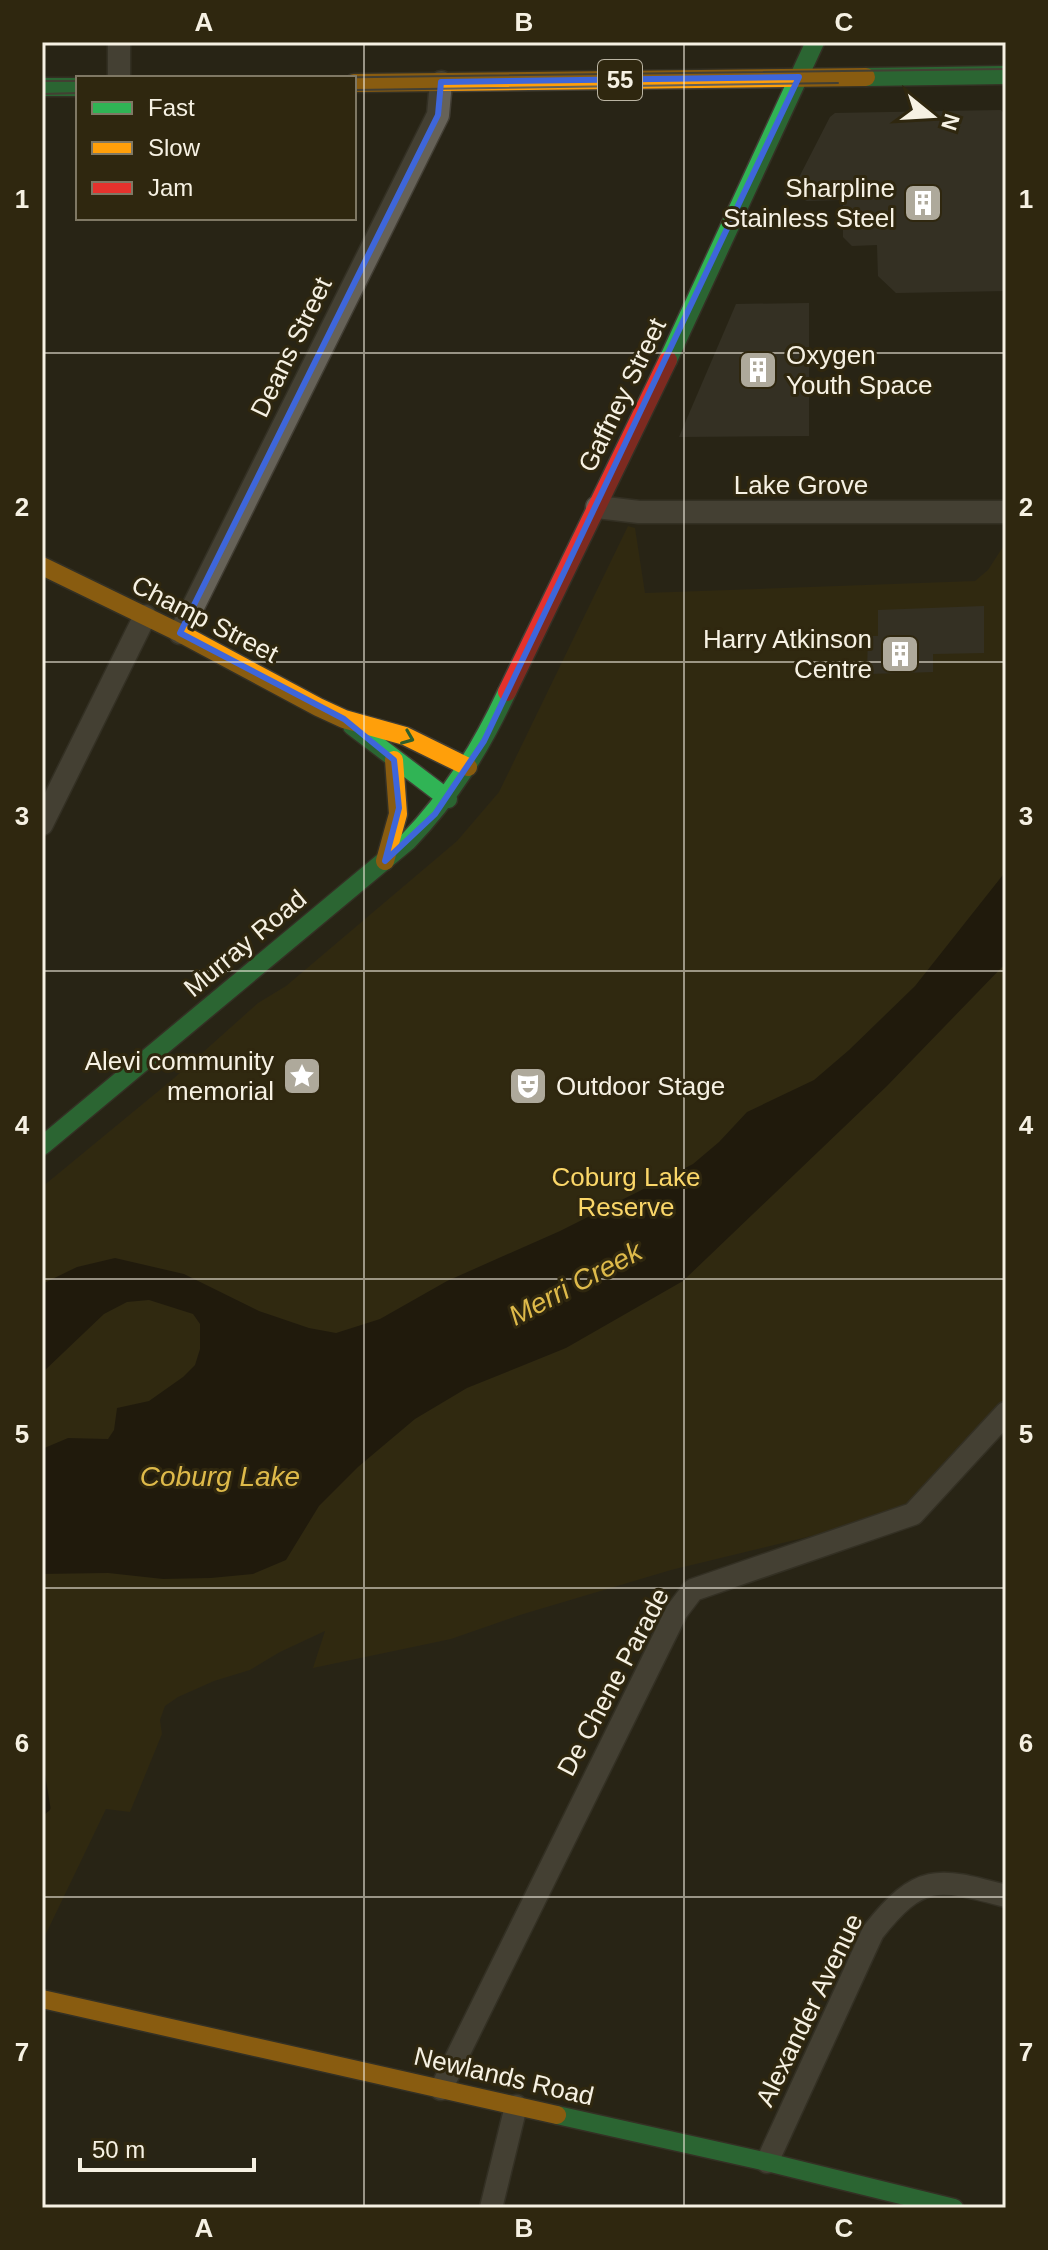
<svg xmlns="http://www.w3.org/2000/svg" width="1048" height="2250" font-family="Arial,sans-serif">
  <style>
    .green { fill: #3a2f0b }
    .water { fill: #170f02 }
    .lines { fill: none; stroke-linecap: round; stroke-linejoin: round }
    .stream { stroke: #170f02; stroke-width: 7 }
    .building { fill: #433f34 }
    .street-casing { stroke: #423e34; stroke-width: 25 }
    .fast-casing { stroke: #423e34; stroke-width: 21 }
    .slow-casing { stroke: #423e34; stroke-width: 21 }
    .jam-casing { stroke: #423e34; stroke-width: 21 }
    .street { stroke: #666258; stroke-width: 22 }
    .fast { stroke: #30b455; stroke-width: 18 }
    .slow { stroke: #ff9f0a; stroke-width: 18 }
    .jam { stroke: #e5322d; stroke-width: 18 }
    .tram { stroke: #646057; stroke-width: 2 }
    .oneway { stroke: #2f5f2b }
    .marked { fill: none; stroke: #3e66da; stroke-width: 6; stroke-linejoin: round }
    .grid { fill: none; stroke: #f6f1e3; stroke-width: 2; stroke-opacity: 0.55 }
    .labels { text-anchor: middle; stroke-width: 6; stroke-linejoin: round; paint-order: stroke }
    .shield { fill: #2f270f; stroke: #bab4a3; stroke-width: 2 }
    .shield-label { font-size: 24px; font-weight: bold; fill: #f6f1e3 }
    .poi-label { font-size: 26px; fill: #f6f1e3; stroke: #2f270f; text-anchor: end }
    .street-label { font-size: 26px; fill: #f6f1e3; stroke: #2f270f }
    .park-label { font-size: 26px; fill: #fbd769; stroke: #2f270f }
    .water-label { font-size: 28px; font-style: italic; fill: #deba4a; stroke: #2f270f }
    .neatline { fill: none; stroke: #f6f1e3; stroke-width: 3 }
    .grid-label { font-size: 26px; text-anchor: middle; font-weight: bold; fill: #f6f1e3 }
  </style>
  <rect width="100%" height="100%" fill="#282416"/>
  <!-- green -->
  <path class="green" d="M 628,526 L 635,528 L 645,593 L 975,581 L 988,570 L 1006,542 L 1006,1399 L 898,1515 L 671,1570 L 520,1615 L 451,1639 L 313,1668 L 325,1631 L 280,1652 L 250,1670 L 214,1681 L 178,1697 L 165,1706 L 160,1720 L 162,1734 L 130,1812 L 106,1809 L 42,1942 L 42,1187 L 173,1079 L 258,1003 L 286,986 L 457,841 L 499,792 Z"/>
  <!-- water -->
  <path class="water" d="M 1006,871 L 1006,963 L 887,1086 L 683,1281 L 566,1348 L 467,1388 L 415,1419 L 358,1467 L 319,1506 L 286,1560 L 253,1574 L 211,1578 L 163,1579 L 108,1573 L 42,1574 L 42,1449 L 68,1438 L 108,1439 L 114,1430 L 117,1408 L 149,1401 L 183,1377 L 195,1365 L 200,1349 L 200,1324 L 193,1314 L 149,1300 L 127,1302 L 104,1314 L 42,1373 L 42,1284 L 77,1267 L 115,1258 L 184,1274 L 259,1311 L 309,1328 L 336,1333 L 380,1319 L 447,1281 L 560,1231 L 693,1164 L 719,1142 L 747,1112 L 814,1080 L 849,1050 L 915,986 Z"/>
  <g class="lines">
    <!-- stream -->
    <path class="stream" d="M 42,1777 L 47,1808 L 42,1812"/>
  </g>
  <!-- building -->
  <g class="building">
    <path d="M 1001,110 L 1006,116 L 1006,291 L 896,293 L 878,276 L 877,245 L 852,246 L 843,237 L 843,205 L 840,205 L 840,200 L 807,201 L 791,193 L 830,117 L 835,113 Z"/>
    <path d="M 809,303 L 809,436 L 679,437 L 736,304 Z"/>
    <path d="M 984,606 L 984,653 L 933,654 L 933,672 L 867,674 L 868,636 L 878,636 L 878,610 Z"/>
  </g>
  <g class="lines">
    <defs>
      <g id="street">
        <path d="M 119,42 L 119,78"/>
        <path d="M 597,507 L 639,512 L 1006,512"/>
        <path d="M 180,633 L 438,115 L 441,82"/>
        <path d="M 42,824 L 145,616"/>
        <path d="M 441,2089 L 677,1611 L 693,1590 L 913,1514 L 1006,1413"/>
        <path d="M 767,2162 L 873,1932 C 920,1872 938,1878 1006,1896"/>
        <path d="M 491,2208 L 516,2106"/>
      </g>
      <g id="fast">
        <path d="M 866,77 L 1006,75"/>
        <path d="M 42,87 L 78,87"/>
        <path d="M 668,360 L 815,42"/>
        <path d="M 352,726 L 448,799"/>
        <path d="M 42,1146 L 408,841 C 451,796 481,748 507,692"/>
        <path d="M 557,2115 L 767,2162 L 954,2208"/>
      </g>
      <g id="slow">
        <path d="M 354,83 L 866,77"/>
        <path d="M 42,566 L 180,633 L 318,707 L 344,719 L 405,736 L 468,767"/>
        <path d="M 385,861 L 398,814 L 394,760"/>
        <path d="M 42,1999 L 557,2115"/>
      </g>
      <path id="jam" d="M 507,692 L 668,360"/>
    </defs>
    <!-- street casing -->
    <use href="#street" class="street-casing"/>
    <!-- fast casing -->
    <use href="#fast" class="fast-casing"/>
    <!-- slow casing -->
    <use href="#slow" class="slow-casing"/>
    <!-- jam casing -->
    <use href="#jam" class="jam-casing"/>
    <!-- street -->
    <use href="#street" class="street"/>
    <!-- fast -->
    <use href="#fast" class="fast"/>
    <!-- slow -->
    <use href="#slow" class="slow"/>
    <!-- jam -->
    <use href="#jam" class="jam"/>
    <!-- tram -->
    <g class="tram">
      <path d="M 298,78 L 1006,69"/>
      <path d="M 42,81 L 78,81"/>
      <path d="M 354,90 L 838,83"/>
      <path d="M 42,94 L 78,93"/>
    </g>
  </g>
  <!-- one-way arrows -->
  <defs><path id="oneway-chevron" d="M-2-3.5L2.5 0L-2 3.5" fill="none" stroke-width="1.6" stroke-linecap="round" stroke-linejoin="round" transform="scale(2)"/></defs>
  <use class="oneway" href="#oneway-chevron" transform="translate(408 738) rotate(22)"/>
  <!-- marked area -->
  <path d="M0 0H1048V2250H0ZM 799,77 L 484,741 L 435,814 L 385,861 L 399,808 L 394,760 L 344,719 L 180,633 L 438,115 L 441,82 Z" fill="#282416" fill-opacity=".55" fill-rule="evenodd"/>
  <path class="marked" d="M 799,77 L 484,741 L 435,814 L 385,861 L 399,808 L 394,760 L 344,719 L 180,633 L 438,115 L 441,82 Z"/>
  <!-- grid -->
  <path class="grid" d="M 364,42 L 364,2208M 684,42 L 684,2208M 42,353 L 1006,353M 42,662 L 1006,662M 42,971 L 1006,971M 42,1279 L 1006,1279M 42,1588 L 1006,1588M 42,1897 L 1006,1897"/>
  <!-- icons -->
  <defs>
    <symbol id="building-square" viewBox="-11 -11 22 22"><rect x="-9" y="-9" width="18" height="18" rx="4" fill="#aea99b" stroke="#2f270f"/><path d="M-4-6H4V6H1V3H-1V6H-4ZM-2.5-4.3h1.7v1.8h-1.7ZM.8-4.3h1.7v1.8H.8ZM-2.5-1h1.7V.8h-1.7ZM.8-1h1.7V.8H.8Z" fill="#fff"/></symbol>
    <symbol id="sight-square" viewBox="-11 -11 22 22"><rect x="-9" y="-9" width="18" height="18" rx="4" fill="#aea99b" stroke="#2f270f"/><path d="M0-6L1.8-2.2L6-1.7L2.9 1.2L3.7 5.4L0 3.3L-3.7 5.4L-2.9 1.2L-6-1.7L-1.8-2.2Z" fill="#fff"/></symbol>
    <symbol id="theatre-square" viewBox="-11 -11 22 22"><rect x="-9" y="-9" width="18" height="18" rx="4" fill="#aea99b" stroke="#2f270f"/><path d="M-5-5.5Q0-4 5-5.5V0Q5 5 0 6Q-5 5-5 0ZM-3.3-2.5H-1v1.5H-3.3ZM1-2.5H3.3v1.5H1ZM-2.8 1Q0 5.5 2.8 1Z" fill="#fff"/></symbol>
  </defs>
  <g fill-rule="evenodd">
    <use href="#building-square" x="901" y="181" width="44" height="44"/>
    <use href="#building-square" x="736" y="348" width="44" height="44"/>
    <use href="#building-square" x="878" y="632" width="44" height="44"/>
    <use href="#sight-square" x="280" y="1054" width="44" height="44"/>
    <use href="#theatre-square" x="506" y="1064" width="44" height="44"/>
  </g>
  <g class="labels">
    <!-- shield labels -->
    <rect class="shield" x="598" y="60" width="44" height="40" rx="6"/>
    <g class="shield-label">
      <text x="620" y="88">55</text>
    </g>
    <!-- poi labels -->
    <g class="poi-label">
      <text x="895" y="197">Sharpline<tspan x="895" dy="30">Stainless Steel</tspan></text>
      <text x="786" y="364" text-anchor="start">Oxygen<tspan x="786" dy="30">Youth Space</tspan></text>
      <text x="872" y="648">Harry Atkinson<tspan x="872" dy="30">Centre</tspan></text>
      <text x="274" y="1070">Alevi community<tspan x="274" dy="30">memorial</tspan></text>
      <text x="556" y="1095" text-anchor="start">Outdoor Stage</text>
    </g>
    <!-- street labels -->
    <g class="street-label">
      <text transform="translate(291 347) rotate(-64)" y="9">Deans Street</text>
      <text transform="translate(622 395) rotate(-64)" y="9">Gaffney Street</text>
      <text x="801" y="494">Lake Grove</text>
      <text transform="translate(205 619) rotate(27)" y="9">Champ Street</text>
      <text transform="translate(245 943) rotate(-40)" y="9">Murray Road</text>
      <text transform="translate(613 1682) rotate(-62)" y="9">De Chene Parade</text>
      <text transform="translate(809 2010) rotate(-64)" y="9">Alexander Avenue</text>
      <text transform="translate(504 2076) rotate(13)" y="9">Newlands Road</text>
    </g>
    <!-- park labels -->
    <g class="park-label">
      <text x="626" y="1186">Coburg Lake<tspan x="626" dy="30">Reserve</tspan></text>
    </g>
    <!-- water labels -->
    <g class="water-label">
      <text transform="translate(575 1283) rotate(-28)" y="10">Merri Creek</text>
      <text x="220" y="1486">Coburg Lake</text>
    </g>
  </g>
  <!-- border -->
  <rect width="1048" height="2250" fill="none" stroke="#2f270f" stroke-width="88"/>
  <!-- legend -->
  <rect x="76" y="76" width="280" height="144" fill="#2f270f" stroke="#7f7864" stroke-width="2"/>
  <rect x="92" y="102" width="40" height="12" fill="#30b455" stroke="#7f7864" stroke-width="2"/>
  <text x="148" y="116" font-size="24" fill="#f6f1e3">Fast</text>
  <rect x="92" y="142" width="40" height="12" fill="#ff9f0a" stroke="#7f7864" stroke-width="2"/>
  <text x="148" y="156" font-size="24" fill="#f6f1e3">Slow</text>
  <rect x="92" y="182" width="40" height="12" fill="#e5322d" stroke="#7f7864" stroke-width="2"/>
  <text x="148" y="196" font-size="24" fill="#f6f1e3">Jam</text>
  <!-- north arrow -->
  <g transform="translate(932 116) rotate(108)" stroke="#2f270f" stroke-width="6" paint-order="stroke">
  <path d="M0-6L14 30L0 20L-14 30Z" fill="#f6f1e3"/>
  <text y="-12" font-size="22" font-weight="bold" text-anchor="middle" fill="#f6f1e3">N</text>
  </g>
  <!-- scale -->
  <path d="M80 2158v12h174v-12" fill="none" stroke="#f6f1e3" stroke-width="4"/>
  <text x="92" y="2158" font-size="24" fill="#f6f1e3" stroke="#2f270f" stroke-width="6" paint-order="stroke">50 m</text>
  <rect x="44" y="44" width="960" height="2162" class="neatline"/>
  <g class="grid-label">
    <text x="204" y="31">A</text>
    <text x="524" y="31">B</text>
    <text x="844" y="31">C</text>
    <text x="22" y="208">1</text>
    <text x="1026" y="208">1</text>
    <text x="22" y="516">2</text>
    <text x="1026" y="516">2</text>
    <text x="22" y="825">3</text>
    <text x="1026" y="825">3</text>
    <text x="22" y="1134">4</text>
    <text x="1026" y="1134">4</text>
    <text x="22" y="1443">5</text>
    <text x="1026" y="1443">5</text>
    <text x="22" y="1752">6</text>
    <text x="1026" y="1752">6</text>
    <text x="22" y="2061">7</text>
    <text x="1026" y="2061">7</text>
    <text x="204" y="2237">A</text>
    <text x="524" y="2237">B</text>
    <text x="844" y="2237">C</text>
  </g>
</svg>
